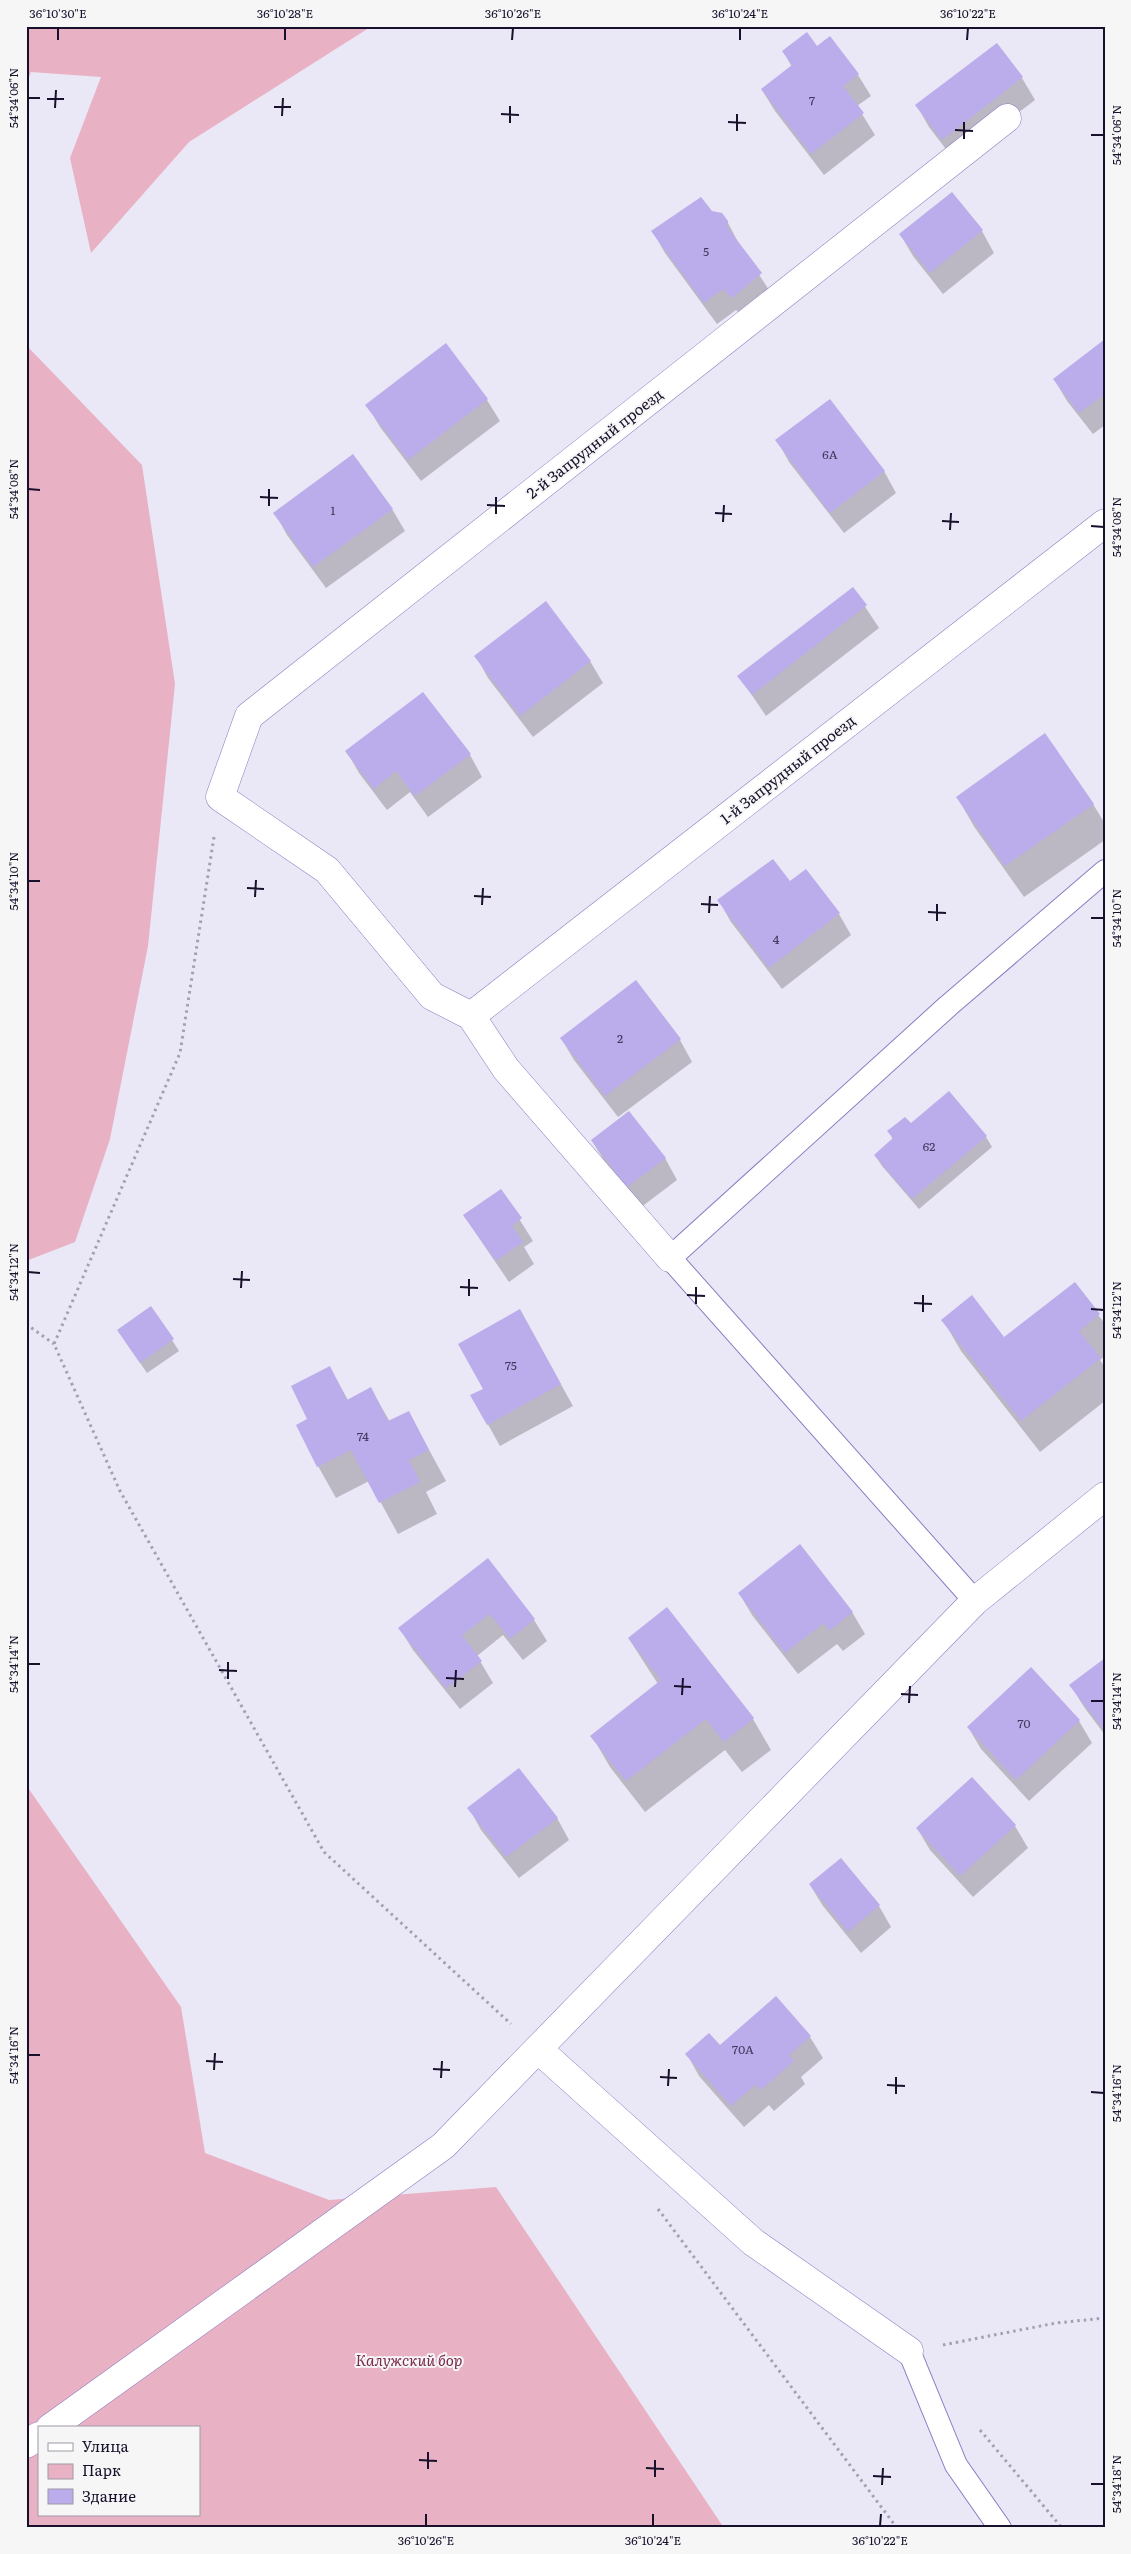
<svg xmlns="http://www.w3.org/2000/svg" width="1131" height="2554" font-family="Literata,serif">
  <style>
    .green { fill: #e9b1c4; fill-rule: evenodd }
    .shadow { fill: #0003 }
    .building { fill: #bbaceb }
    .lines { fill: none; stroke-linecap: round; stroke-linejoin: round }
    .lane-casing { stroke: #8e7bc2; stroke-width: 24 }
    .street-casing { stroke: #8e7bc2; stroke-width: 29 }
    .path { stroke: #a49fb2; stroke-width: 3; stroke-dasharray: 2.5 4; stroke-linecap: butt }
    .lane { stroke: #fff; stroke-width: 22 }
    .street { stroke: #fff; stroke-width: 28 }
    .ticks { fill: none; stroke: #19102c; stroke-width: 2 }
    .labels { text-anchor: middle; stroke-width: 4; stroke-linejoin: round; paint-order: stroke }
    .number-label { font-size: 12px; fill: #42375c }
    .street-label { font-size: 15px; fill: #19102c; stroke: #f6f6f6 }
    .park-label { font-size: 15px; font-style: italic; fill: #7b294e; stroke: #f6f6f6 }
    .neatline { fill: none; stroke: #19102c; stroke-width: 2 }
    .ticks-label { font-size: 12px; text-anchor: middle; fill: #19102c }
  </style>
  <rect width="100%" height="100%" fill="#eae7f6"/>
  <!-- green -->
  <g class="green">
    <path d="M 26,26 L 372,26 L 189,142 L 91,253 L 70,158 L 101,77 L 31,72 L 26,84 Z"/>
    <path d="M 26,345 L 142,465 L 175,684 L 148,946 L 110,1139 L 75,1242 L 26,1261 Z"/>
    <path d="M 26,1785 L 181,2007 L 205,2153 L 329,2200 L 496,2187 L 724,2528 L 26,2528 ZM 39,2428 L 199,2428 L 199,2515 L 39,2515 Z"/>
  </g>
  <!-- shadow -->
  <g class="shadow">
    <path d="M 996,44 L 1022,78 L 1035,100 L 955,161 L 929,127 L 917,106 Z"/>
    <path d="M 817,47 L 858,75 L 871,96 L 857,106 L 875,135 L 824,175 L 775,111 L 762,90 L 792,67 L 783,51 Z"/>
    <path d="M 711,212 L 727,221 L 740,246 L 773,296 L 745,319 L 736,310 L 717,324 L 665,253 L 653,232 Z"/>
    <path d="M 982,231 L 994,253 L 943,294 L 913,256 L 900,234 Z"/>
    <path d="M 1105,340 L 1105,425 L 1093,434 L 1067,401 L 1054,379 Z"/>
    <path d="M 446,345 L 487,400 L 500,421 L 421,481 L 380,427 L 367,405 Z"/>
    <path d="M 777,440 L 884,471 L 896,493 L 844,533 L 789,462 Z"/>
    <path d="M 392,509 L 405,531 L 326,588 L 287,535 L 275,513 Z"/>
    <path d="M 853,588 L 879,628 L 766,716 L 739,676 Z"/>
    <path d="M 476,656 L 590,661 L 603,683 L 533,737 L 488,678 Z"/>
    <path d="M 347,752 L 470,755 L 482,777 L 428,817 L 410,792 L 387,810 L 359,773 Z"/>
    <path d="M 957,797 L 1093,804 L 1105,824 L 1105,840 L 1024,897 L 975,828 Z"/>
    <path d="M 790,883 L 839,914 L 851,935 L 782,989 L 731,922 L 719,901 Z"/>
    <path d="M 561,1038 L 680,1040 L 692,1062 L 618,1117 L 574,1060 Z"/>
    <path d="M 910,1125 L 986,1137 L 992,1147 L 919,1209 L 882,1166 L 875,1155 L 893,1140 L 889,1131 Z"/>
    <path d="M 592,1141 L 665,1158 L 677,1180 L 640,1208 L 605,1162 Z"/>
    <path d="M 501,1190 L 533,1241 L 524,1247 L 534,1264 L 509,1282 L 464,1216 Z"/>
    <path d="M 1075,1284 L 1105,1324 L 1105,1356 L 1100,1360 L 1105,1367 L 1105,1401 L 1040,1452 L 961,1351 L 943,1320 L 1004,1339 Z"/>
    <path d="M 532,1332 L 573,1406 L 500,1446 L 472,1396 L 485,1389 Z"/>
    <path d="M 172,1340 L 179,1351 L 147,1373 L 125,1341 Z"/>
    <path d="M 330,1368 L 348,1400 L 371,1389 L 390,1422 L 409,1413 L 446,1481 L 426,1492 L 437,1514 L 398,1534 L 369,1481 L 336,1498 L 318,1466 L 309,1420 Z"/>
    <path d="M 488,1560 L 534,1620 L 547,1641 L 523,1660 L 503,1635 L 477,1656 L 493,1683 L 460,1709 L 413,1650 L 400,1629 Z"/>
    <path d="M 739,1593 L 852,1612 L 865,1634 L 843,1651 L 837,1644 L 798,1674 L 752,1615 Z"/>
    <path d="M 629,1639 L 753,1719 L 771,1750 L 742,1772 L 725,1750 L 645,1812 L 610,1767 L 592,1736 L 658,1684 Z"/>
    <path d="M 1105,1660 L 1105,1735 L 1084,1707 L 1071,1686 Z"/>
    <path d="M 1031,1669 L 1079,1721 L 1092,1743 L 1029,1801 L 981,1749 L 968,1727 Z"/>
    <path d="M 972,1779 L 1015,1826 L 1028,1848 L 973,1897 L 930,1850 L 917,1828 Z"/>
    <path d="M 469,1808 L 557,1818 L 569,1840 L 519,1878 L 481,1830 Z"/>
    <path d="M 810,1885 L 879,1906 L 891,1927 L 861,1953 L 823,1906 Z"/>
    <path d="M 810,2037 L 823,2058 L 801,2077 L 805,2084 L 774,2111 L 769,2105 L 744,2127 L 699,2076 L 687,2054 L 719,2047 Z"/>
  </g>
  <!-- building -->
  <g class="building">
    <path d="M 807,32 L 817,46 L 830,36 L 859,74 L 843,86 L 864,113 L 811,154 L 761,89 L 792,65 L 782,51 Z"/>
    <path d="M 997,43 L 1023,77 L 942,140 L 915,105 Z"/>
    <path d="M 952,192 L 983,230 L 930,273 L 899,234 Z"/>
    <path d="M 701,197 L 712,211 L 722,213 L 728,221 L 727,227 L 762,273 L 732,298 L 723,289 L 704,303 L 651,231 Z"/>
    <path d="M 1105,339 L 1105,394 L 1079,413 L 1053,379 Z"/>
    <path d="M 446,343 L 488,399 L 408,460 L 365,405 Z"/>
    <path d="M 830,399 L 885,471 L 830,513 L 775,440 Z"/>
    <path d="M 353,454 L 393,509 L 313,567 L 273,513 Z"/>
    <path d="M 853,587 L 867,605 L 752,695 L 737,676 Z"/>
    <path d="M 546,601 L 591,661 L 520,716 L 474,656 Z"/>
    <path d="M 423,692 L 471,754 L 415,796 L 396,771 L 374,789 L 345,751 Z"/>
    <path d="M 1045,733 L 1094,804 L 1005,866 L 956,797 Z"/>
    <path d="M 773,859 L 790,881 L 806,869 L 840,913 L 769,968 L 717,900 Z"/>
    <path d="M 636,980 L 681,1039 L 605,1096 L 560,1038 Z"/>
    <path d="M 949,1091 L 987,1136 L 912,1199 L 874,1155 L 893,1138 L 887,1131 L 905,1117 L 911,1123 Z"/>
    <path d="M 629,1111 L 666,1158 L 627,1187 L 591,1140 Z"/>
    <path d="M 501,1189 L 522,1218 L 512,1226 L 523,1242 L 496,1261 L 463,1215 Z"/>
    <path d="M 1075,1282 L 1100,1314 L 1079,1331 L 1101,1358 L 1021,1421 L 941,1320 L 972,1295 L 1004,1337 Z"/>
    <path d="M 151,1306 L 174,1339 L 140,1363 L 117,1330 Z"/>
    <path d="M 520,1309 L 561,1384 L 487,1425 L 470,1395 L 483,1389 L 458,1344 Z"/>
    <path d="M 330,1366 L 347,1400 L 371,1387 L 388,1421 L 409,1411 L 429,1450 L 409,1460 L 420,1482 L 379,1503 L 351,1450 L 317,1467 L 296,1425 L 307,1419 L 291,1386 Z"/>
    <path d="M 800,1544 L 853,1612 L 829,1631 L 824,1623 L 785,1653 L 738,1593 Z"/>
    <path d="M 488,1558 L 535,1619 L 510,1639 L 490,1614 L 462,1635 L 482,1661 L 446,1688 L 398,1628 Z"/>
    <path d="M 667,1607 L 754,1718 L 724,1742 L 706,1719 L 626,1781 L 590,1736 L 661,1680 L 628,1638 Z"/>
    <path d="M 1105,1658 L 1105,1731 L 1069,1685 Z"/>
    <path d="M 1031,1667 L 1080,1720 L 1016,1780 L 967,1727 Z"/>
    <path d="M 519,1768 L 558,1818 L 506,1857 L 467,1808 Z"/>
    <path d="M 972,1777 L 1016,1825 L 960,1876 L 916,1828 Z"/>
    <path d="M 841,1858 L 880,1905 L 848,1932 L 809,1884 Z"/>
    <path d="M 776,1996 L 811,2036 L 789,2055 L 794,2061 L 761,2090 L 755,2085 L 731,2106 L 685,2054 L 709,2033 L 720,2045 Z"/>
  </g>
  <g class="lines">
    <defs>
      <g id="lane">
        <path d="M 975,1601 L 670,1258 L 948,1006 L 1105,871"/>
        <path d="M 909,2351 L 956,2465 L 1000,2528"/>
      </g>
      <g id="street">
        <path d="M 471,1016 L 1105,523"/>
        <path d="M 670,1258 L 506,1069 L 471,1016 L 432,996 L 327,870 L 220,797 L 249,716 L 1007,118"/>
        <path d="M 539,2050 L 753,2242 L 909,2351"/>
        <path d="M 50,2428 L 443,2146 L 975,1601 L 1105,1496"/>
        <path d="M 26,2444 L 39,2436"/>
      </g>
    </defs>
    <!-- lane casing -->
    <use href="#lane" class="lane-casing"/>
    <!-- street casing -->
    <use href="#street" class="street-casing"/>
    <!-- path -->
    <g class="path">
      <path d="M 214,837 L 180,1053 L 54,1344 L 120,1491 L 324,1852 L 511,2024"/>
      <path d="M 26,1324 L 54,1344"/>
      <path d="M 658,2209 L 897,2528"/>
      <path d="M 943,2345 L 1056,2323 L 1105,2318"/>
      <path d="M 980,2430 L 1062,2528"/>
    </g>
    <!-- lane -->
    <use href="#lane" class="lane"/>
    <!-- street -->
    <use href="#street" class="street"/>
  </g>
  <!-- ticks -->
  <path class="ticks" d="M 58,40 L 58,28M 285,40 L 285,28M 512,40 L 513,28M 740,40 L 740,28M 967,40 L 968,28M 28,98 L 40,98M 47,99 L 64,99M 274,107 L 291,107M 55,108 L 56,90M 501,114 L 519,115M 282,116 L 283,98M 728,122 L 746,123M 510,123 L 510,106M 955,130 L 973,131M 737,131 L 737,114M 1091,135 L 1104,135M 964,139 L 964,122M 28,489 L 40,490M 260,497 L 278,498M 487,505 L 505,506M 269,506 L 269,489M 715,513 L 732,514M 496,514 L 496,497M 942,521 L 959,522M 723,522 L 724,505M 1091,526 L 1104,527M 950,530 L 951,513M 28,881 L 40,881M 247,888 L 264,889M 474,896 L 491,897M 255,897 L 256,880M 701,904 L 718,905M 482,905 L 483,888M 928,912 L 946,913M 709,913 L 710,896M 1091,918 L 1104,918M 937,921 L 937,904M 28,1272 L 40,1273M 233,1279 L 250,1280M 460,1287 L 478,1288M 241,1288 L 242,1271M 687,1295 L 705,1296M 469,1296 L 469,1279M 914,1303 L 932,1304M 696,1304 L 696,1287M 1091,1309 L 1104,1310M 923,1312 L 923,1295M 28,1664 L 40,1664M 219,1670 L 237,1671M 446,1678 L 464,1679M 228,1679 L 228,1662M 674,1686 L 691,1687M 455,1687 L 456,1670M 901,1694 L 918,1695M 682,1695 L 683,1678M 1091,1701 L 1104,1701M 909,1703 L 910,1686M 28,2055 L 40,2055M 206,2061 L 223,2062M 433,2069 L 450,2070M 214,2070 L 215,2053M 660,2077 L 677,2078M 441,2078 L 442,2061M 887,2085 L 905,2086M 668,2086 L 669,2069M 1091,2092 L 1104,2093M 896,2094 L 896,2077M 419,2460 L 437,2461M 646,2468 L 664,2469M 428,2469 L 428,2452M 873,2476 L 891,2477M 655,2477 L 655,2460M 1091,2484 L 1104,2484M 882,2485 L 883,2468M 426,2526 L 426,2514M 653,2526 L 653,2514M 880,2526 L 881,2514"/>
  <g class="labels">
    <!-- number labels -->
    <g class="number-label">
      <text x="812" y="105">7</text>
      <text x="706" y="256">5</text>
      <text x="830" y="459">6А</text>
      <text x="333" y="515">1</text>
      <text x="776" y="944">4</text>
      <text x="620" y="1043">2</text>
      <text x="929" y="1151">62</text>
      <text x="511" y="1370">75</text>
      <text x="363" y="1441">74</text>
      <text x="1024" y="1728">70</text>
      <text x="743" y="2054">70А</text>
    </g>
    <!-- street labels -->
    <g class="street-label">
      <text transform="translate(595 444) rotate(-38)" y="5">2-й Запрудный проезд</text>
      <text transform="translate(788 770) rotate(-38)" y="5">1-й Запрудный проезд</text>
    </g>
    <!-- park labels -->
    <g class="park-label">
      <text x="409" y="2366">Калужский бор</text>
    </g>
  </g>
  <!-- border -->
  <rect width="1131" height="2554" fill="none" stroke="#f6f6f6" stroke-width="55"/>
  <!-- legend -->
  <rect x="38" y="2426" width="162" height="90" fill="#f6f6f6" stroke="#9e9aa5"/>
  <rect x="48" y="2443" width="25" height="8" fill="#ffffff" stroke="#9e9aa5"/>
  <text x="82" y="2452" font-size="15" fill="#19102c">Улица</text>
  <rect x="48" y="2464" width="25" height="15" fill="#e9b1c4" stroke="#9e9aa5"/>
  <text x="82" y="2476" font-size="15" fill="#19102c">Парк</text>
  <rect x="48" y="2489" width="25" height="15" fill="#bbaceb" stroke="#9e9aa5"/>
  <text x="82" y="2502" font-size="15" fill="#19102c">Здание</text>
  <rect x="28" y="28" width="1076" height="2498" class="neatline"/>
  <g class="ticks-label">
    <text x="58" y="18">36°10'30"E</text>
    <text x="285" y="18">36°10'28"E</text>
    <text x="513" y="18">36°10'26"E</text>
    <text x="740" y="18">36°10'24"E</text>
    <text x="968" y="18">36°10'22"E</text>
    <text transform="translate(14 98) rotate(-90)" y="4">54°34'06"N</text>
    <text transform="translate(1117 135) rotate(-90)" y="4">54°34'06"N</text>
    <text transform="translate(14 489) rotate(-90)" y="4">54°34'08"N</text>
    <text transform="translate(1117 527) rotate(-90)" y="4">54°34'08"N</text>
    <text transform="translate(14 881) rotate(-90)" y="4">54°34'10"N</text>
    <text transform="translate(1117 918) rotate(-90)" y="4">54°34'10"N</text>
    <text transform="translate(14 1272) rotate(-90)" y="4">54°34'12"N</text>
    <text transform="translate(1117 1310) rotate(-90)" y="4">54°34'12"N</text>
    <text transform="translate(14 1664) rotate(-90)" y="4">54°34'14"N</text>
    <text transform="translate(1117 1701) rotate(-90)" y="4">54°34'14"N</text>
    <text transform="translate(14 2055) rotate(-90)" y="4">54°34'16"N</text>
    <text transform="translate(1117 2093) rotate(-90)" y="4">54°34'16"N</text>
    <text transform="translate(1117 2484) rotate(-90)" y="4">54°34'18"N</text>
    <text x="426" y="2545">36°10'26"E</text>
    <text x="653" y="2545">36°10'24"E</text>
    <text x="880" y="2545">36°10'22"E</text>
  </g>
</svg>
